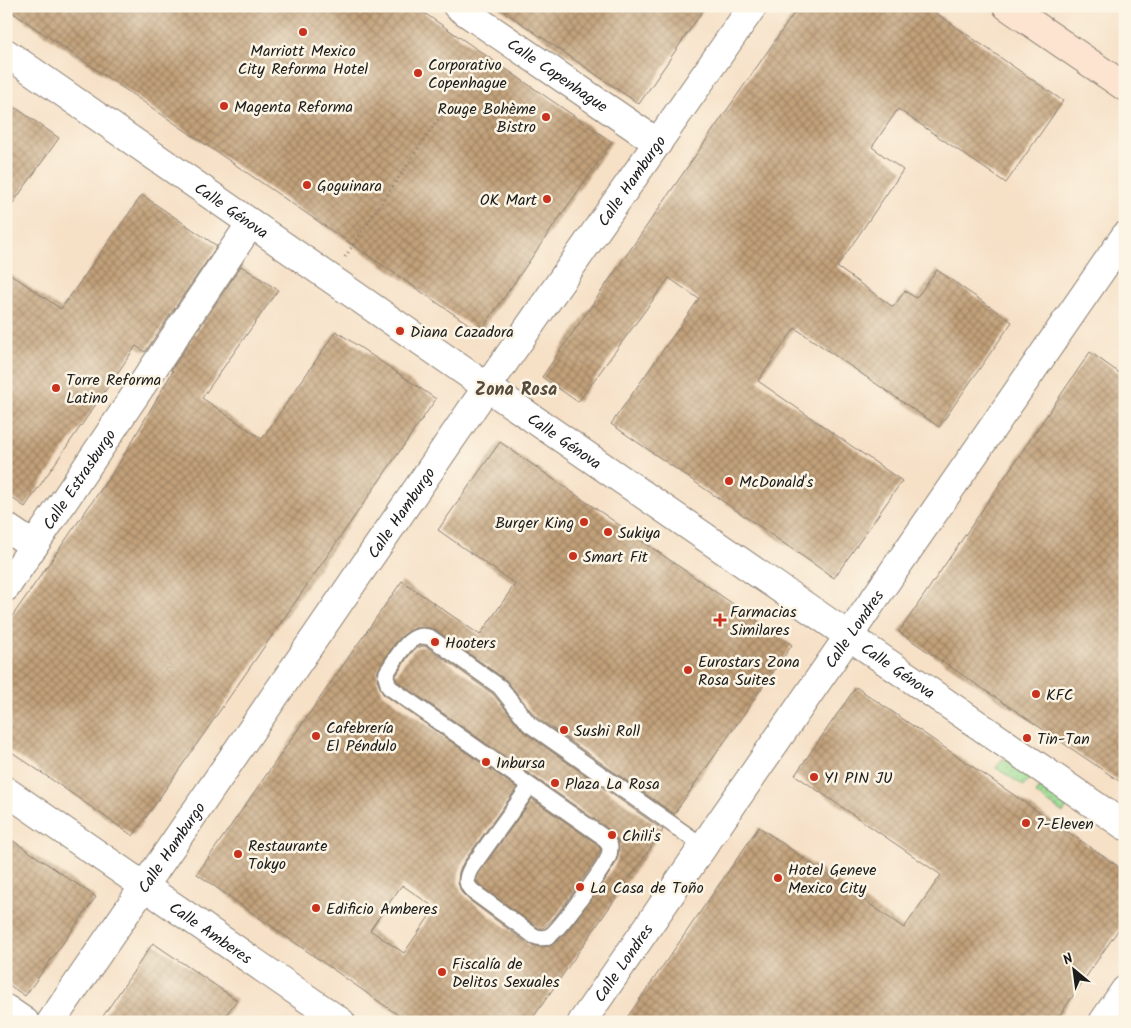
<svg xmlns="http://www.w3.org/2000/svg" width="1131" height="1028" font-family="Kalam,sans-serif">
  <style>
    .park { fill: url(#park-dots); stroke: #5c7d59 }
    .building { fill: url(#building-cross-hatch); fill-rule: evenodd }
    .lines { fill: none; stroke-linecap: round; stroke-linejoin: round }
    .lane-casing { stroke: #897e71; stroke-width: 18 }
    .street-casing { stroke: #897e71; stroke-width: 30 }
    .secondary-casing { stroke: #897e71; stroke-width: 30 }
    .path { stroke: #897e71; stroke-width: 3; stroke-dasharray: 1 4; stroke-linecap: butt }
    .lane { stroke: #fff; stroke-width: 15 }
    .street { stroke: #fff; stroke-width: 28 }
    .secondary { stroke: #fde4d1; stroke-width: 28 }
    .poi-dot { fill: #c8321e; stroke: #fcf5e5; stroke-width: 2 }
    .labels { text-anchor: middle; stroke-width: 5; stroke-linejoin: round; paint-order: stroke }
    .poi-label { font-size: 16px; fill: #1c1c1c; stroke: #fcf5e5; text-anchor: start }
    .street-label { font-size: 16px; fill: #1c1c1c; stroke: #fcf5e5 }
    .neighbourhood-label { font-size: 18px; font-weight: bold; fill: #564b3d; stroke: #fcf5e5 }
  </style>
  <defs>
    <pattern id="park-dots" width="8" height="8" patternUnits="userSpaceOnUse" patternTransform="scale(1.25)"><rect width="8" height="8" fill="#9bde96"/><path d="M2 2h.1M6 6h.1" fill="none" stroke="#85be81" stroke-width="1.8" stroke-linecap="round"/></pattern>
    <pattern id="building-cross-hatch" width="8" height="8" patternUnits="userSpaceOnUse" patternTransform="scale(1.25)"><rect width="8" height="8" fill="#c2a17a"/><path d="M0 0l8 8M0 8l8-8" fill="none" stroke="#9d8263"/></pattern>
  </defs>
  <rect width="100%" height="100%" fill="#fcf5e5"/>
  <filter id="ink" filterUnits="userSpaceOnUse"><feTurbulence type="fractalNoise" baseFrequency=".02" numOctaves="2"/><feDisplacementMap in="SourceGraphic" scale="10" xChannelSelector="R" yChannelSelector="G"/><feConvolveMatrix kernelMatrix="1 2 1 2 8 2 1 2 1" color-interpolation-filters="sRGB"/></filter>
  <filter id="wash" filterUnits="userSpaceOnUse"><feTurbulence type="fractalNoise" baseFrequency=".0096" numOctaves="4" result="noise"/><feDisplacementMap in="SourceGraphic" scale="20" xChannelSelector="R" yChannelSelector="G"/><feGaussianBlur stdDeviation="1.12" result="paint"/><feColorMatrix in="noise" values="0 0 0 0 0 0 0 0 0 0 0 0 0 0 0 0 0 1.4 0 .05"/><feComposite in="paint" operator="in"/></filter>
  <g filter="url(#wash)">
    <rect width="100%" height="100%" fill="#f6e0c6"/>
    <!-- park -->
    <g class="park">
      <path d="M 1003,758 L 1031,777 L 1024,786 L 996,768 Z"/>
      <path d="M 1042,784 L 1070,802 L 1063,813 L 1036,794 Z"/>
    </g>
    <g id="blocks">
      <!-- building -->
      <g class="building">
        <path d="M 6,6 L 414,6 L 612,142 L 480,332 L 6,8 Z"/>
        <path d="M 496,6 L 706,6 L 639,104 Z"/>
        <path d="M 799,6 L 926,6 L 1063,101 L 1006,183 L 898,109 L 872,147 L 903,170 L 837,267 L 893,307 L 905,291 L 916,298 L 937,270 L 1012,322 L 939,427 L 795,328 L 758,381 L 902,481 L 834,578 L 611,424 L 699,299 L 669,278 L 578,402 L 542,377 Z"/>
        <path d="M 6,101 L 59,138 L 6,213 Z"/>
        <path d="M 142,195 L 217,246 L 145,352 L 136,346 L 25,507 L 6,494 L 6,271 L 61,309 Z"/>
        <path d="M 241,266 L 278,290 L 202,398 L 262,439 L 336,331 L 436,399 L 133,836 L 6,748 L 6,625 L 120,462 L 173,371 L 171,370 Z"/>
        <path d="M 1090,352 L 1125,377 L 1125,785 L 899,632 Z"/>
        <path d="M 500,442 L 792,645 L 674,814 L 536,717 L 506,680 L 436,630 L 426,627 L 415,628 L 406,633 L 398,639 L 378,670 L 377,680 L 383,694 L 517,788 L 463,863 L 459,872 L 458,882 L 461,892 L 469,900 L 528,944 L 540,947 L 550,946 L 560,939 L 568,930 L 597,892 L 616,863 L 619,851 L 618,841 L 607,828 L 397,681 L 396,676 L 407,658 L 416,648 L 423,646 L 427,647 L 493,694 L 524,732 L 663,830 L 530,1022 L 408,1022 L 197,874 L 402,581 L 480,635 L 515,584 L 438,530 ZM 402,885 L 435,908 L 404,953 L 370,930 Z"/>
        <path d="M 856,687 L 1125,871 L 1125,920 L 1055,1022 L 624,1022 L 759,827 L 904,928 L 941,875 L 795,775 Z"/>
        <path d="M 532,799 L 596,843 L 601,849 L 596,859 L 572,894 L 554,918 L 543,928 L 538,928 L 481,886 L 476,880 L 479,873 Z"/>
        <path d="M 6,836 L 96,897 L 25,996 L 6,983 Z"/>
        <path d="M 153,943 L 237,1000 L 221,1022 L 99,1022 Z"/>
      </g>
    </g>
  </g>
  <g filter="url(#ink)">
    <use href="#blocks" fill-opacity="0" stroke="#897e71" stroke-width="1"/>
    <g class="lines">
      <defs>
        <path id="lane" d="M 530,786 L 471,868 C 465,879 465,885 475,893 L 534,936 C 539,938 544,939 549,936 C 558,932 603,869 608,858 C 610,854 610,850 610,846 L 602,836 L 389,687 L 386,677 L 387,672 C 397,658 410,628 431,638 L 500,687 L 529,724 L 703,846"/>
        <g id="street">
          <path id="s1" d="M 457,6 L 658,143"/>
          <path id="s2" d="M 6,53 L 487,387 L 1125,826"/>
          <path d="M 6,527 L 34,546"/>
          <path id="s3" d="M 6,587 L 251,223"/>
          <path id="s4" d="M 6,791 L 341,1022"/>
          <path d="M 6,1009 L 25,1022"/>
          <path id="s5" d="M 51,1022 L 487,387 L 753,6"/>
          <path id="s6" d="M 582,1022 L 1125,236"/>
          <path d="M 1103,1022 L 1125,990"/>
        </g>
        <path id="secondary" d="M 1007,6 L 1125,87"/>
      </defs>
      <!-- lane casing -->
      <use href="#lane" class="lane-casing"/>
      <!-- street casing -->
      <use href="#street" class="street-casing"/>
      <!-- secondary casing -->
      <use href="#secondary" class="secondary-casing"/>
      <!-- path -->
      <path class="path" d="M 345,257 L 449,103"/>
      <!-- lane -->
      <use href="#lane" class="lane"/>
      <!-- street -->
      <use href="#street" class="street"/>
      <!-- secondary -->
      <use href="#secondary" class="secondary"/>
    </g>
  </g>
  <!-- markers -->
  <g class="poi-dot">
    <circle cx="303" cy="32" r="5"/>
    <circle cx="418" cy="73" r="5"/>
    <circle cx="224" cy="106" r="5"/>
    <circle cx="546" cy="117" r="5"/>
    <circle cx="307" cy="185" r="5"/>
    <circle cx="547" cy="199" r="5"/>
    <circle cx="400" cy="331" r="5"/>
    <circle cx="56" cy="388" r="5"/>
    <circle cx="729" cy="481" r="5"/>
    <circle cx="584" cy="522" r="5"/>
    <circle cx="608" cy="532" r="5"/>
    <circle cx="573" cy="556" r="5"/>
    <path d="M717.5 612.5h5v5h5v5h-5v5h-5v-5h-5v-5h5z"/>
    <circle cx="435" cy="642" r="5"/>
    <circle cx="688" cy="670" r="5"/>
    <circle cx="1036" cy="694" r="5"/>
    <circle cx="564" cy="730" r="5"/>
    <circle cx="316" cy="736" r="5"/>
    <circle cx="1027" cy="738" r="5"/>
    <circle cx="486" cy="762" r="5"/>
    <circle cx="814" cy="777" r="5"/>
    <circle cx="555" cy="783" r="5"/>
    <circle cx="1026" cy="823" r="5"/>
    <circle cx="612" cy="835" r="5"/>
    <circle cx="238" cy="854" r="5"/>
    <circle cx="778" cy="878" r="5"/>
    <circle cx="580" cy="887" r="5"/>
    <circle cx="316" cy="908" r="5"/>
    <circle cx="442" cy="972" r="5"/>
  </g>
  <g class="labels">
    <!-- poi labels -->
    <g class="poi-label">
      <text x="303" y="56" text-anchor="middle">Marriott Mexico<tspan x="303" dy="18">City Reforma Hotel</tspan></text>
      <text x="428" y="70">Corporativo<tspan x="428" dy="18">Copenhague</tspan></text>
      <text x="234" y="112">Magenta Reforma</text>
      <text x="536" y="114" text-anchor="end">Rouge Bohème<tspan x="536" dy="18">Bistro</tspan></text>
      <text x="317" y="191">Goguinara</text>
      <text x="537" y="205" text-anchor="end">OK Mart</text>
      <text x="410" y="337">Diana Cazadora</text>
      <text x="66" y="385">Torre Reforma<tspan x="66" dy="18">Latino</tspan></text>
      <text x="739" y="487">McDonald's</text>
      <text x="574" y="528" text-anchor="end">Burger King</text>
      <text x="618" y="538">Sukiya</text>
      <text x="583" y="562">Smart Fit</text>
      <text x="730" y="617">Farmacias<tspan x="730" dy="18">Similares</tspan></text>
      <text x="445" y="648">Hooters</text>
      <text x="698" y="667">Eurostars Zona<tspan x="698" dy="18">Rosa Suites</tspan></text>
      <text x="1046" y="700">KFC</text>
      <text x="326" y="733">Cafebrería<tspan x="326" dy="18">El Péndulo</tspan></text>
      <text x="574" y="736">Sushi Roll</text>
      <text x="1037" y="744">Tin-Tan</text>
      <text x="496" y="768">Inbursa</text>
      <text x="824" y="783">YI PIN JU</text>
      <text x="565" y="789">Plaza La Rosa</text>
      <text x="1036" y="829">7-Eleven</text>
      <text x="622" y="841">Chili's</text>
      <text x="248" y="851">Restaurante<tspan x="248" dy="18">Tokyo</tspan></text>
      <text x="788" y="875">Hotel Geneve<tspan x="788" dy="18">Mexico City</tspan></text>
      <text x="590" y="893">La Casa de Toño</text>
      <text x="326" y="914">Edificio Amberes</text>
      <text x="452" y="969">Fiscalía de<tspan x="452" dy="18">Delitos Sexuales</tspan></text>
    </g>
    <!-- street labels -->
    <g class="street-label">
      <text dy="6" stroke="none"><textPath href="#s1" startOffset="122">Calle Copenhague</textPath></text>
      <text dy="6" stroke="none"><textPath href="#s5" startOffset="1022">Calle Hamburgo</textPath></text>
      <text dy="6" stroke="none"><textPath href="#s2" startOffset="275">Calle Génova</textPath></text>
      <text dy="6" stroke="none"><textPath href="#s2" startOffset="680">Calle Génova</textPath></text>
      <text dy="6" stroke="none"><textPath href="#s3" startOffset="130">Calle Estrasburgo</textPath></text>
      <text dy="6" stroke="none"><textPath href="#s5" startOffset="618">Calle Hamburgo</textPath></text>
      <text dy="6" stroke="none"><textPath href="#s6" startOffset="478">Calle Londres</textPath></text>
      <text dy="6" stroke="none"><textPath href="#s2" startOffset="1085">Calle Génova</textPath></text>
      <text dy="6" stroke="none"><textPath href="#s5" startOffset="212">Calle Hamburgo</textPath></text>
      <text dy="6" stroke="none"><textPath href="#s4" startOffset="249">Calle Amberes</textPath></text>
      <text dy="6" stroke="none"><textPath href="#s6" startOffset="72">Calle Londres</textPath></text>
    </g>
    <!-- neighbourhood labels -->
    <g class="neighbourhood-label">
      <text x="516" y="395">Zona Rosa</text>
    </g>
  </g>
  <!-- margin -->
  <rect width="1131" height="1028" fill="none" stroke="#fcf5e5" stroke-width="25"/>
  <!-- north arrow -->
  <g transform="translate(1074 970) rotate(331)" stroke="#fcf5e5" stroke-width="4" paint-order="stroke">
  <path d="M0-4L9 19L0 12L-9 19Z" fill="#1c1c1c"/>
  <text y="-8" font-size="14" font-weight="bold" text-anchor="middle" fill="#1c1c1c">N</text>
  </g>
</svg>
